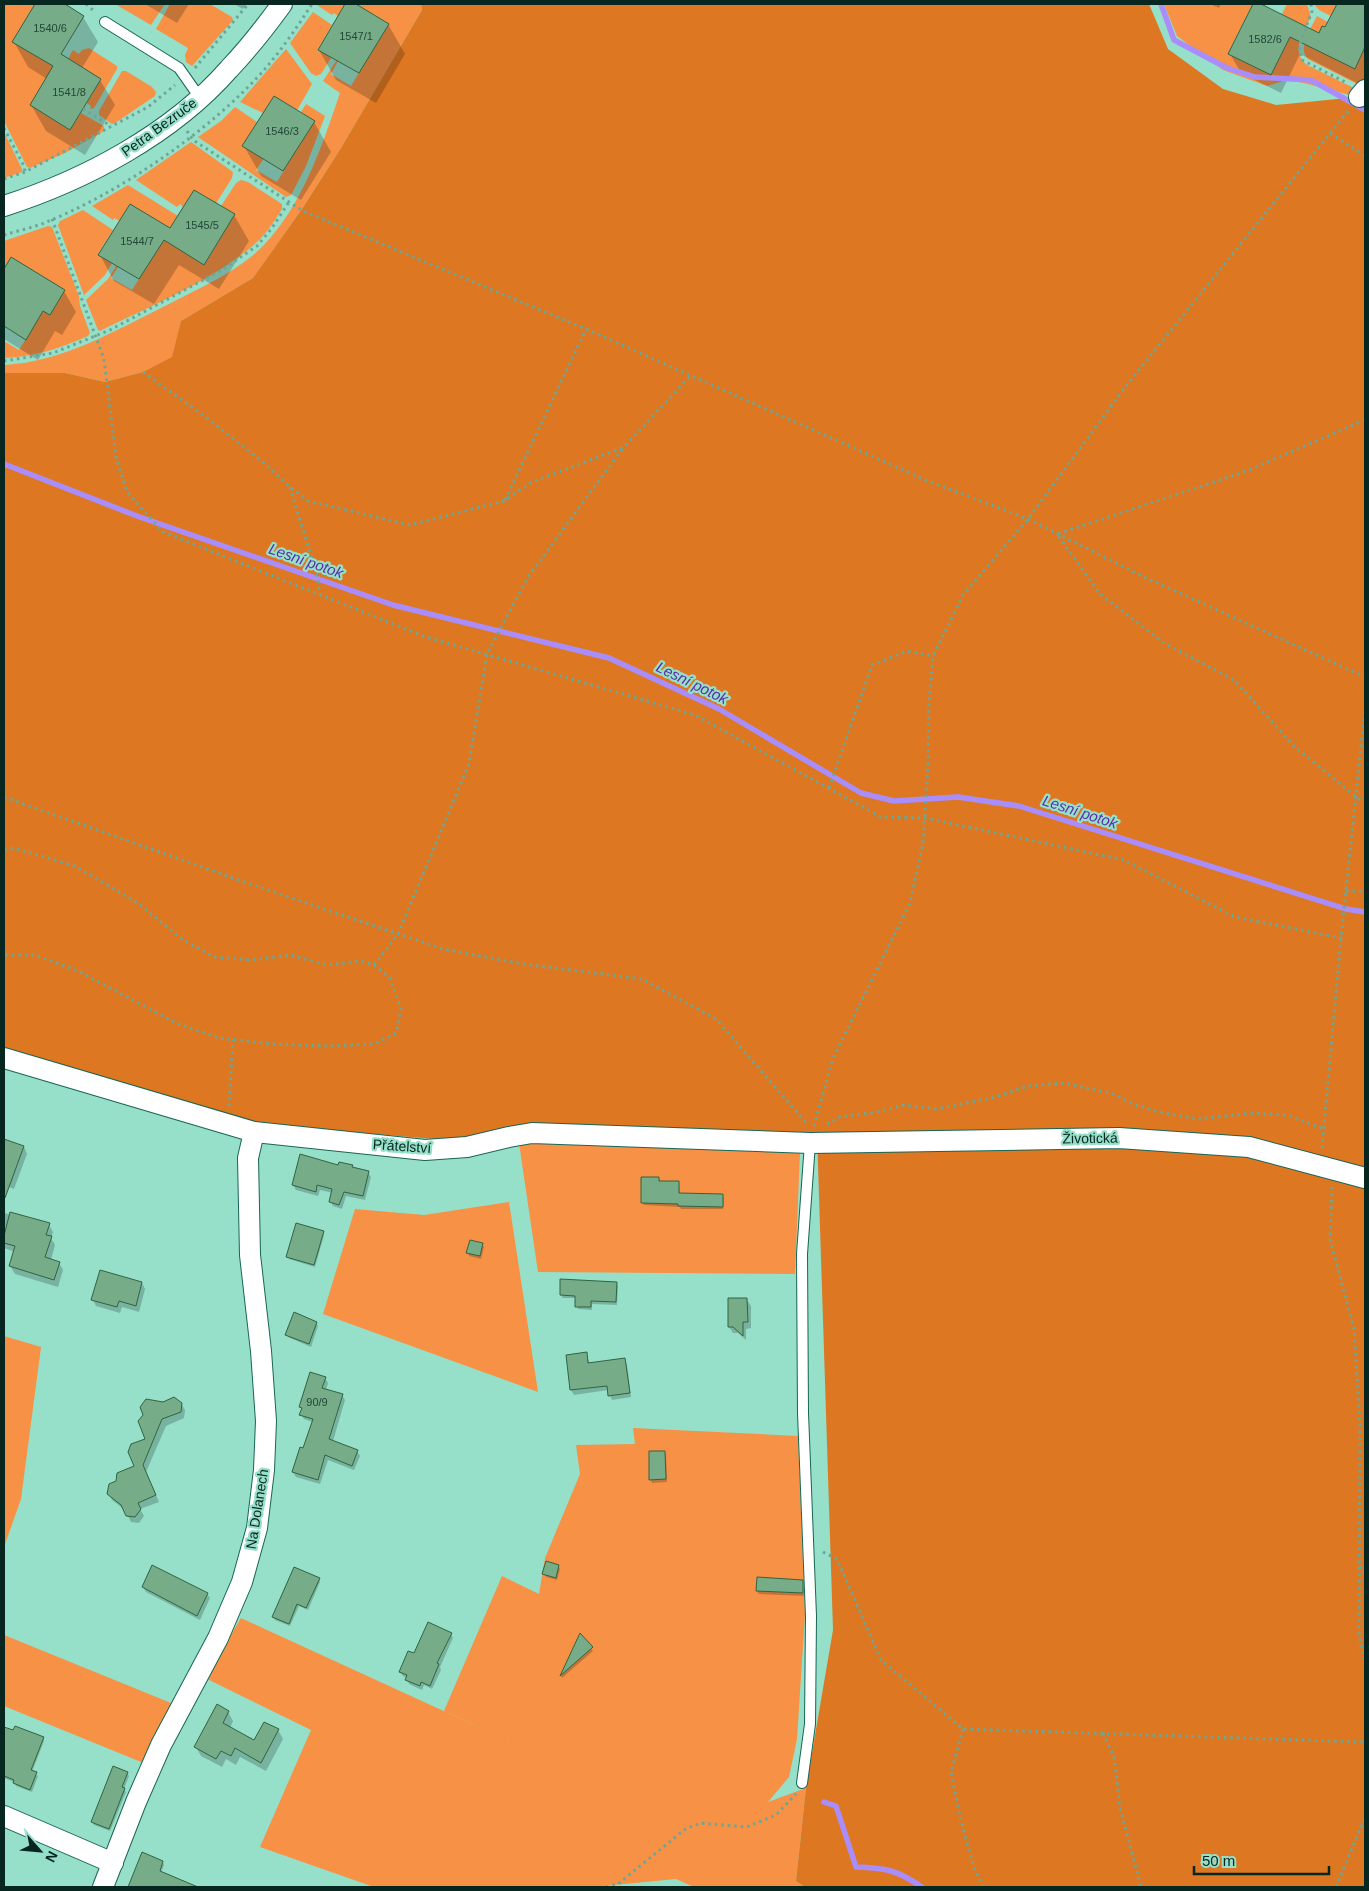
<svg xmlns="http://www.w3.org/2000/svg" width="1369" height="1891" font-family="Helvetica,sans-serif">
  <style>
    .green { fill: #f79146 }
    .forest { fill: #de7722 }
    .shadow { fill: #0003 }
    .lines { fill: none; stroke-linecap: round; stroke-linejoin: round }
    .stream { stroke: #a98efb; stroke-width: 5.5 }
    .building { fill: #76ac87; stroke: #306443 }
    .service-casing { stroke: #186654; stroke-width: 12 }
    .minor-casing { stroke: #186654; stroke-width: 22 }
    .path { stroke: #6ba796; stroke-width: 3; stroke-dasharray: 2.5 4; stroke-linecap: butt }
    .service { stroke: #fff; stroke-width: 10 }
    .minor { stroke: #fff; stroke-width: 20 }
    .labels { text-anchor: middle; stroke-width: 4.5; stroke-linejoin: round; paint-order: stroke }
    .number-label { font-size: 11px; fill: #234839 }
    .street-label { font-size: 14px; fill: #07261f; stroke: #96dfc9 }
    .water-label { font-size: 15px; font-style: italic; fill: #5c2eac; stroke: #96dfc9 }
  </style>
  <rect width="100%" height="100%" fill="#96dfc9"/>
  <!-- green -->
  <g class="green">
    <path d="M 4,4 L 35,4 L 14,39 L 53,66 L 30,105 L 70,130 L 81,113 L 104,126 L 104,131 L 65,153 L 30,168 L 27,167 L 4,121 Z"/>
    <path d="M 115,4 L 165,4 L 151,25 Z"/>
    <path d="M 170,4 L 210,4 L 232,17 L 233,20 L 192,66 L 186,62 L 185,55 L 188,48 L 156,29 Z"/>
    <path d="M 318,4 L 345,4 L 338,16 L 334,13 L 332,15 L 317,5 Z"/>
    <path d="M 356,4 L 421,4 L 422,10 L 341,148 L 302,209 L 253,278 L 181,321 L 173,357 L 143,372 L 105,382 L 65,373 L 4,373 L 4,365 C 63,362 114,331 167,305 C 199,288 238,272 264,245 C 303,204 322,146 340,93 L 323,81 L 338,58 L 339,59 L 331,74 L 351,86 L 388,24 L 375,15 L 361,10 L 362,7 Z"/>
    <path d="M 1164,4 L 1253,4 L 1229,51 L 1271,75 L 1296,22 L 1282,14 L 1287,4 L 1307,4 L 1311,17 C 1303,34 1290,50 1307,65 L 1362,92 L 1357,97 L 1304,83 L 1287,80 L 1267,86 L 1223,70 L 1177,36 Z"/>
    <path d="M 1314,4 L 1337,4 L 1336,6 L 1338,8 L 1331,16 L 1319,10 Z"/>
    <path d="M 313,12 L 332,25 L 318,49 L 331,58 L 321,74 L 316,76 L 311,73 L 290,43 Z"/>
    <path d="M 1317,16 L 1328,22 L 1328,29 L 1322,26 L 1355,68 L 1365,47 L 1357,43 L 1361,33 L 1365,35 L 1365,88 L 1308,59 C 1297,48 1311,28 1317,16 Z"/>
    <path d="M 89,48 L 117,66 L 117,69 L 94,108 L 90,109 L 91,106 L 87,103 L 101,79 L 68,59 L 73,50 L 79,54 L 82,50 Z"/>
    <path d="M 286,49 L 312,84 L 296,112 L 287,106 L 287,104 L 274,96 L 263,113 L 240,102 Z"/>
    <path d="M 122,71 L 126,71 L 152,87 L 156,92 L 155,96 L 115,123 L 112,124 L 99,115 L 99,111 Z"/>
    <path d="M 306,104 L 325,116 L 306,166 L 291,195 L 286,197 L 198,137 L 221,121 L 235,107 L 257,122 L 243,146 L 257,155 L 265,157 L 256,170 L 277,182 L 314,121 L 301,112 Z"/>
    <path d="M 4,132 L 22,169 L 22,172 L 4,178 Z"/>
    <path d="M 191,142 L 233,172 L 232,178 L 215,205 L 208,198 L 194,190 L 183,207 L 180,204 L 177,207 L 136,180 Z"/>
    <path d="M 241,180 L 248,182 L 282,204 L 282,209 C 275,220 267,233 257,242 C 215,280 150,306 100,331 L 98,330 L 86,300 L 108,279 L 118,263 L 120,264 L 111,278 L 132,290 L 164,240 L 205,264 L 235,214 L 221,206 L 236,183 Z"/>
    <path d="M 128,185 L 178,216 L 170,228 L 130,204 L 119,221 L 115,218 L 113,220 L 92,206 Z"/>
    <path d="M 83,210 L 113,230 L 99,252 L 112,263 L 105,275 L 84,295 L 58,225 L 60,221 Z"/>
    <path d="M 48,226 L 52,227 L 79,296 L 80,306 L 90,333 L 88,336 C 61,348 34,357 4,358 L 4,341 L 19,350 L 43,311 L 50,315 L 65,290 L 11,257 L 4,269 L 4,241 Z"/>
    <path d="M 519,1143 L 800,1153 L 795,1274 L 538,1272 Z"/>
    <path d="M 509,1202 L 538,1392 L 323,1314 L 355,1209 L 424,1215 Z"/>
    <path d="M 4,1336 L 41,1347 L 21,1499 L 4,1547 Z"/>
    <path d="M 633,1428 L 798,1436 L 805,1614 L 797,1739 L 789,1777 L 768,1802 L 806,1788 L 796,1881 L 805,1887 L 694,1887 L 676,1879 L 593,1887 L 374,1887 L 260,1847 L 311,1730 L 205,1678 L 241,1618 L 509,1741 L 444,1711 L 502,1576 L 539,1594 L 545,1558 L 580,1474 L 576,1445 L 635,1444 Z"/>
    <path d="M 4,1635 L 176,1705 L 146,1764 L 4,1706 Z"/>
  </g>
  <!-- forest -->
  <path class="forest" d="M 421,4 L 1149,4 L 1168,49 L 1223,89 L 1276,105 L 1358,97 L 1365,105 L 1365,1887 L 805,1887 L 796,1881 L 806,1788 L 833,1630 L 817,1134 L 470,1142 L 245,1123 L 4,1054 L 4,373 L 65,373 L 105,382 L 143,372 L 172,357 L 181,321 L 253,278 L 302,209 L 341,148 L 422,10 Z"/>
  <!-- shadow -->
  <g class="shadow">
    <path d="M 37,4 L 63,4 L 83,17 L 98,42 L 82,68 L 100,80 L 115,105 L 85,155 L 46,131 L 31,105 L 47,79 L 28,67 L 14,42 Z"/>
    <path d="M 145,4 L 189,4 L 177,23 Z"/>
    <path d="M 234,4 L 246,4 L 243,9 Z"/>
    <path d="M 347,4 L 354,4 L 388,24 L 405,54 L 376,103 L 336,80 L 319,50 Z"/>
    <path d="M 1210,4 L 1221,4 L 1219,8 Z"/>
    <path d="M 1255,4 L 1258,4 L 1319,35 L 1325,29 L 1338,4 L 1365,4 L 1365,87 L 1300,54 L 1281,93 L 1241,73 L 1230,54 Z"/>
    <path d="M 314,122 L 331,152 L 301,200 L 261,176 L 244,146 Z"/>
    <path d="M 195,192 L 234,215 L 249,241 L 219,289 L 179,265 L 154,304 L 114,281 L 100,255 L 170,230 Z"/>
    <path d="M 11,259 L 64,291 L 76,312 L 62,335 L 55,331 L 38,360 L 4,339 L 4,272 Z"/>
    <path d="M 4,1140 L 24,1147 L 27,1154 L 14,1189 L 4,1185 Z"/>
    <path d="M 339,1166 L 352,1166 L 353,1169 L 368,1173 L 371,1177 L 365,1200 L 346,1196 L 342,1209 L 333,1206 L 331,1202 L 333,1193 L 320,1190 L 318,1196 L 296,1190 L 293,1185 Z"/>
    <path d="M 659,1178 L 660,1181 L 679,1183 L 680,1194 L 722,1195 L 724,1198 L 723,1209 L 681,1209 L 680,1207 L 644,1205 L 642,1202 Z"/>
    <path d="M 4,1213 L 49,1225 L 53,1232 L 51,1238 L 55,1245 L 51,1260 L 59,1263 L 63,1270 L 58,1287 L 15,1274 L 10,1266 L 15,1252 L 4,1248 Z"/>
    <path d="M 323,1232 L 324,1235 L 315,1267 L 289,1259 L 287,1256 Z"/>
    <path d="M 482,1244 L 484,1247 L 481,1259 L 469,1256 L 468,1253 Z"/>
    <path d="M 142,1283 L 145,1289 L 139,1312 L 122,1307 L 120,1313 L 96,1306 L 93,1300 Z"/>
    <path d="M 616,1283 L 618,1286 L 617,1305 L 592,1304 L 592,1310 L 578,1309 L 576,1298 L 563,1298 L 561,1295 Z"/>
    <path d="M 747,1300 L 751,1306 L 751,1328 L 746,1329 L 746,1340 L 738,1333 L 733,1333 L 729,1327 Z"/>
    <path d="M 316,1323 L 318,1326 L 311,1347 L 288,1337 L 287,1334 Z"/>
    <path d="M 586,1353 L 590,1364 L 624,1360 L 627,1364 L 631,1397 L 612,1400 L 608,1390 L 574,1395 L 571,1390 L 567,1356 Z"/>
    <path d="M 325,1378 L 328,1383 L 326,1390 L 342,1395 L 345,1400 L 333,1441 L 357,1451 L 360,1456 L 354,1470 L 328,1460 L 320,1484 L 296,1477 L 293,1472 L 304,1450 L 313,1422 L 304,1419 L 301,1414 L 302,1410 L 300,1407 Z"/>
    <path d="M 181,1403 L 185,1410 L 184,1418 L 166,1426 L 146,1472 L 159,1502 L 140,1509 L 144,1516 L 139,1523 L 131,1522 L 125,1510 L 112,1500 L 109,1494 L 117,1482 L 136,1467 L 147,1439 L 140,1421 Z"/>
    <path d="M 665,1452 L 666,1455 L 667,1482 L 652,1483 L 651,1480 Z"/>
    <path d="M 558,1566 L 560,1569 L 557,1580 L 546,1577 L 544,1574 Z"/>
    <path d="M 319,1579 L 320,1582 L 308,1610 L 299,1606 L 290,1626 L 275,1620 L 273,1617 Z"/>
    <path d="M 802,1582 L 804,1596 L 759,1594 L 757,1591 Z"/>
    <path d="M 143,1587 L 207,1594 L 210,1598 L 200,1620 L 146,1592 Z"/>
    <path d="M 451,1634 L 453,1638 L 440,1667 L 441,1670 L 432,1689 L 424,1685 L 422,1690 L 409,1684 L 407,1678 L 403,1676 L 400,1672 L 414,1655 Z"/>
    <path d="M 581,1636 L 593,1651 L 562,1678 L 561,1676 Z"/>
    <path d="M 228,1712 L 233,1721 L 230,1728 L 255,1742 L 278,1730 L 283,1739 L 266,1771 L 240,1757 L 236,1765 L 226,1759 L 222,1767 L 201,1756 L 196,1747 Z"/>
    <path d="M 4,1728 L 43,1738 L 44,1741 L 32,1772 L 38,1776 L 32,1792 L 16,1786 L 14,1782 L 4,1778 Z"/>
    <path d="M 127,1773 L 129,1776 L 124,1789 L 126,1792 L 110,1831 L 94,1825 L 92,1822 Z"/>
    <path d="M 163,1862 L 164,1865 L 161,1873 L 166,1877 L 162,1887 L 131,1887 L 130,1886 Z"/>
  </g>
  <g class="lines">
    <!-- stream -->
    <g class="stream">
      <path d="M 1161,4 L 1174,40 L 1227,68 L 1255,77 L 1311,80 L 1365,110"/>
      <path d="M 4,464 L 137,516 L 393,605 L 609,658 L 719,709 L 861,793 L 894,801 L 958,797 L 1019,806 L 1346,909 L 1365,912"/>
      <path d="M 824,1802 L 836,1806 L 856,1867 C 886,1868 897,1870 922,1887"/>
    </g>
  </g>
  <!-- building -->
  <g class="building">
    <path d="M 35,4 L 65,4 L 84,16 L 61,54 L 101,79 L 70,130 L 30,105 L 53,66 L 12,42 Z"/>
    <path d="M 345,4 L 356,4 L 389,24 L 359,73 L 318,50 Z"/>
    <path d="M 1253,4 L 1261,4 L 1319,33 L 1322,26 L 1325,27 L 1337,4 L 1365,4 L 1365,47 L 1355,69 L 1290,37 L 1271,75 L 1228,54 Z"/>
    <path d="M 274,96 L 315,121 L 283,171 L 242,146 Z"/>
    <path d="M 194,190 L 235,214 L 204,265 L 164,240 L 139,279 L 98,255 L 130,204 L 170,228 Z"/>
    <path d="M 11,257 L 65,290 L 50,315 L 43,311 L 26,340 L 4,326 L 4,269 Z"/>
    <path d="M 4,1139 L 24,1146 L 5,1198 L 4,1198 Z"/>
    <path d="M 300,1154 L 338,1165 L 339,1162 L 353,1165 L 352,1167 L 369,1171 L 363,1196 L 344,1192 L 339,1205 L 329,1202 L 332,1189 L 317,1185 L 316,1192 L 292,1185 Z"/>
    <path d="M 641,1177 L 659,1177 L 659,1181 L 679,1181 L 679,1193 L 723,1194 L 723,1207 L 678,1206 L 678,1204 L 641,1203 Z"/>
    <path d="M 10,1212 L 50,1223 L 46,1235 L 52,1236 L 45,1257 L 60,1262 L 54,1280 L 9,1266 L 15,1246 L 4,1243 L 4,1236 Z"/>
    <path d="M 296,1223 L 324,1231 L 314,1265 L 286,1257 Z"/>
    <path d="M 470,1240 L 483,1243 L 480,1256 L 466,1253 Z"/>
    <path d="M 100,1270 L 142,1282 L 136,1306 L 119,1301 L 117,1307 L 91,1300 Z"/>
    <path d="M 560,1279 L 617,1282 L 616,1302 L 591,1301 L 591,1307 L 575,1307 L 575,1296 L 560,1295 Z"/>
    <path d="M 728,1298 L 747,1298 L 748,1322 L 743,1322 L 743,1336 L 733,1327 L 728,1327 Z"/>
    <path d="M 294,1312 L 317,1322 L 309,1344 L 285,1335 Z"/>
    <path d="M 587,1352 L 588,1363 L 625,1358 L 630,1393 L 608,1396 L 607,1386 L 570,1390 L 566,1355 Z"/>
    <path d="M 310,1372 L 326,1377 L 322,1388 L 343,1394 L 329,1439 L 358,1450 L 352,1466 L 325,1455 L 318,1480 L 292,1472 L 300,1447 L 303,1448 L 313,1419 L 299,1415 L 302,1408 L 299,1407 Z"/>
    <path d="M 174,1397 L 182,1403 L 181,1412 L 162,1419 L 143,1465 L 156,1495 L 138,1503 L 141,1509 L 135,1517 L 126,1516 L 121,1505 L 107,1494 L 109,1484 L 116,1481 L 117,1473 L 134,1466 L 128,1452 L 131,1444 L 145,1439 L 138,1421 L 143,1415 L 140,1407 L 146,1399 L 163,1402 Z"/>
    <path d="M 649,1451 L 665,1451 L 666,1479 L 649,1480 Z"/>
    <path d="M 546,1561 L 559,1565 L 556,1578 L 542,1574 Z"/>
    <path d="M 152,1565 L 208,1593 L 197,1616 L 142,1587 Z"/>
    <path d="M 294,1567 L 320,1578 L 306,1608 L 297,1604 L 289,1624 L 272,1617 Z"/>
    <path d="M 757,1577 L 803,1580 L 803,1593 L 756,1591 Z"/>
    <path d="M 428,1622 L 452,1633 L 437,1663 L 439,1664 L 430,1686 L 421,1682 L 420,1686 L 405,1680 L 407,1675 L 399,1672 L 408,1651 L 414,1653 Z"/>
    <path d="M 580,1633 L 593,1647 L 560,1676 Z"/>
    <path d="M 217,1704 L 229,1711 L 223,1723 L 254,1740 L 264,1722 L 279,1729 L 261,1763 L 235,1748 L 231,1756 L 221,1751 L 216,1759 L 194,1747 Z"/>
    <path d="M 15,1726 L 44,1737 L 31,1770 L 37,1772 L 30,1790 L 13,1783 L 14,1780 L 4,1776 L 4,1727 L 13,1730 Z"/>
    <path d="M 113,1766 L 128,1772 L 122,1787 L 125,1788 L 109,1829 L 91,1822 Z"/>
    <path d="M 142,1852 L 163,1861 L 160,1871 L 198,1887 L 128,1887 Z"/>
  </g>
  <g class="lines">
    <defs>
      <g id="service">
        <path d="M 105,22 L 179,68 L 200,98"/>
        <path d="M 802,1783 L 810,1724 L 811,1616 L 803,1413 L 802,1254 L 810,1143"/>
      </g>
      <g id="minor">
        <path d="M 1359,97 L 1365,90"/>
        <path d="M 4,206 C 85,180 172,134 229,69 C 248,49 266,26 282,4"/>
        <path d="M 4,1058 L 254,1132 L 425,1150 L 467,1147 L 509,1137 L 532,1133 L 810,1143 L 1119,1138 L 1249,1147 L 1365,1178"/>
        <path d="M 4,1816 L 113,1863"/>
        <path d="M 103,1887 L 136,1802 L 161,1745 L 218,1638 L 242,1582 L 257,1528 L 264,1470 L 266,1421 L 261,1351 L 250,1255 L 248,1158 L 254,1132"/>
      </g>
    </defs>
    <!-- service casing -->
    <use href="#service" class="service-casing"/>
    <!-- minor casing -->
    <use href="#minor" class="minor-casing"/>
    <!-- path -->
    <g class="path">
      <path d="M 86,4 L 95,12"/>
      <path d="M 1311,4 L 1312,11 L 1299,46 L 1302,60 L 1347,83"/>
      <path d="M 195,68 L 248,4"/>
      <path d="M 83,109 L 111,126"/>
      <path d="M 4,128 L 24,166 L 25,172"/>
      <path d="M 187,131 L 193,140 L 303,211 L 586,329 L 928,481 L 1028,519 L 1144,577 L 1365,677"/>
      <path d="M 1330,133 L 1365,156"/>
      <path d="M 4,179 L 25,172 L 148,107 L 175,85"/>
      <path d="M 52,219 L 104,359 L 116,457 L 127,492 L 163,532 L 423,636 L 695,715 L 881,817 L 925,818 L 1124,860 L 1235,917 L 1341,938"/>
      <path d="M 4,235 C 17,231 31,228 44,223 C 120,193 211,130 265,69 C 282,49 298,26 312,4"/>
      <path d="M 4,361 L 53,353 L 110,330 L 220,271 L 257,246 L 272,228 L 289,202"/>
      <path d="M 143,372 L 203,415 L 263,462 L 290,487 L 308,501 L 410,525 L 504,501 L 530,483 L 624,447 L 691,375"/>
      <path d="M 1365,420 L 1244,472 L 1057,534 L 1100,594 L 1164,643 L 1234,680 L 1293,745 L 1356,797 L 1365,803"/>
      <path d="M 290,487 L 318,579 L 319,594"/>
      <path d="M 505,500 L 586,329"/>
      <path d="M 829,788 L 872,665 L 907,651 L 933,656"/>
      <path d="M 4,797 L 250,884 L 443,949 L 523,964 L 642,979 L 716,1019 L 808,1125"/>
      <path d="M 4,850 L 14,848 L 75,866 L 138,903 L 183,940 L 215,957 L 251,960 L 290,955 L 328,965 L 360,961 L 374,965 L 390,978 L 401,1009 L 396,1033 L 374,1044 L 330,1046 L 272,1044 L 220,1038 L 178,1024 L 78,971 L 35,955 L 4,955"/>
      <path d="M 1346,891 L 1365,891"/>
      <path d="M 374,965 L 398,934 L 469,764 L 487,654 L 528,577 L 623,448"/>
      <path d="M 229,1106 L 233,1039"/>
      <path d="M 827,1124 L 840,1117 L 878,1112 L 904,1105 L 936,1109 L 992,1098 L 1028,1086 L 1064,1083 L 1113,1094 L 1133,1104 L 1159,1112 L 1198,1119 L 1250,1113 L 1287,1115 L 1324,1129"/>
      <path d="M 814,1126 L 833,1058 L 910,903 L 923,843 L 928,766 L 929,704 L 933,656 L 963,595 L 1028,519 L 1126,386 L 1348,111"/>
      <path d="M 1322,1148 L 1341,938 L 1365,708"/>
      <path d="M 1332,1187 L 1330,1239 L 1354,1329 L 1360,1426 L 1359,1635 L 1365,1663"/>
      <path d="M 823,1552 L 837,1559 L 881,1660 L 963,1729 L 1365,1742"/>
      <path d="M 1360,1566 L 1365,1574"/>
      <path d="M 963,1729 L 951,1772 L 960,1817 L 974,1868 L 984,1887"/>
      <path d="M 1103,1733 L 1114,1757 L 1120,1808 L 1141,1887"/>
      <path d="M 606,1887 L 618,1884 L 684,1830 L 700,1823 L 747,1827 L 776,1815 L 796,1794"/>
      <path d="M 1336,1887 L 1365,1817"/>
    </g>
    <!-- service -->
    <use href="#service" class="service"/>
    <!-- minor -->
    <use href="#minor" class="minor"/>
  </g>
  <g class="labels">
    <!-- number labels -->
    <g class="number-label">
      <text x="50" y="32">1540/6</text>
      <text x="356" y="40">1547/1</text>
      <text x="1265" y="43">1582/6</text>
      <text x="69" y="96">1541/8</text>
      <text x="282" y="135">1546/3</text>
      <text x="202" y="229">1545/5</text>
      <text x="137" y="245">1544/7</text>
      <text x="317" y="1406">90/9</text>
    </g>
    <!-- street labels -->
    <g class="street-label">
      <text transform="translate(159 127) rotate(-36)" y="5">Petra Bezruče</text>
      <text transform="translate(1090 1138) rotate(-1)" y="5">Životická</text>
      <text transform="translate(402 1146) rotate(4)" y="5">Přátelství</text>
      <text transform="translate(257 1509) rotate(-81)" y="5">Na Dolanech</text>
    </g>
    <!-- water labels -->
    <g class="water-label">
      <text transform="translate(306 561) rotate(19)" y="5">Lesní potok</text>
      <text transform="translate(692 683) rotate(26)" y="5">Lesní potok</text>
      <text transform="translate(1080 812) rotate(18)" y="5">Lesní potok</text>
    </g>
  </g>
  <!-- border -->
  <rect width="1369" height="1891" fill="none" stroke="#07261f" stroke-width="10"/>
  <!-- north arrow -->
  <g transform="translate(40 1851) rotate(117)" stroke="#96dfc9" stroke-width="4" paint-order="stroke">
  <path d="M0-4L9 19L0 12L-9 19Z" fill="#07261f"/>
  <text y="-8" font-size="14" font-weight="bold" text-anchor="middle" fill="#07261f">N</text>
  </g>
  <!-- scale -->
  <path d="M1194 1866v8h135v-8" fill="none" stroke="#07261f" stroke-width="2.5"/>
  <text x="1202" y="1866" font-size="15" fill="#07261f" stroke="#96dfc9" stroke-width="4" paint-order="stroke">50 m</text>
</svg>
